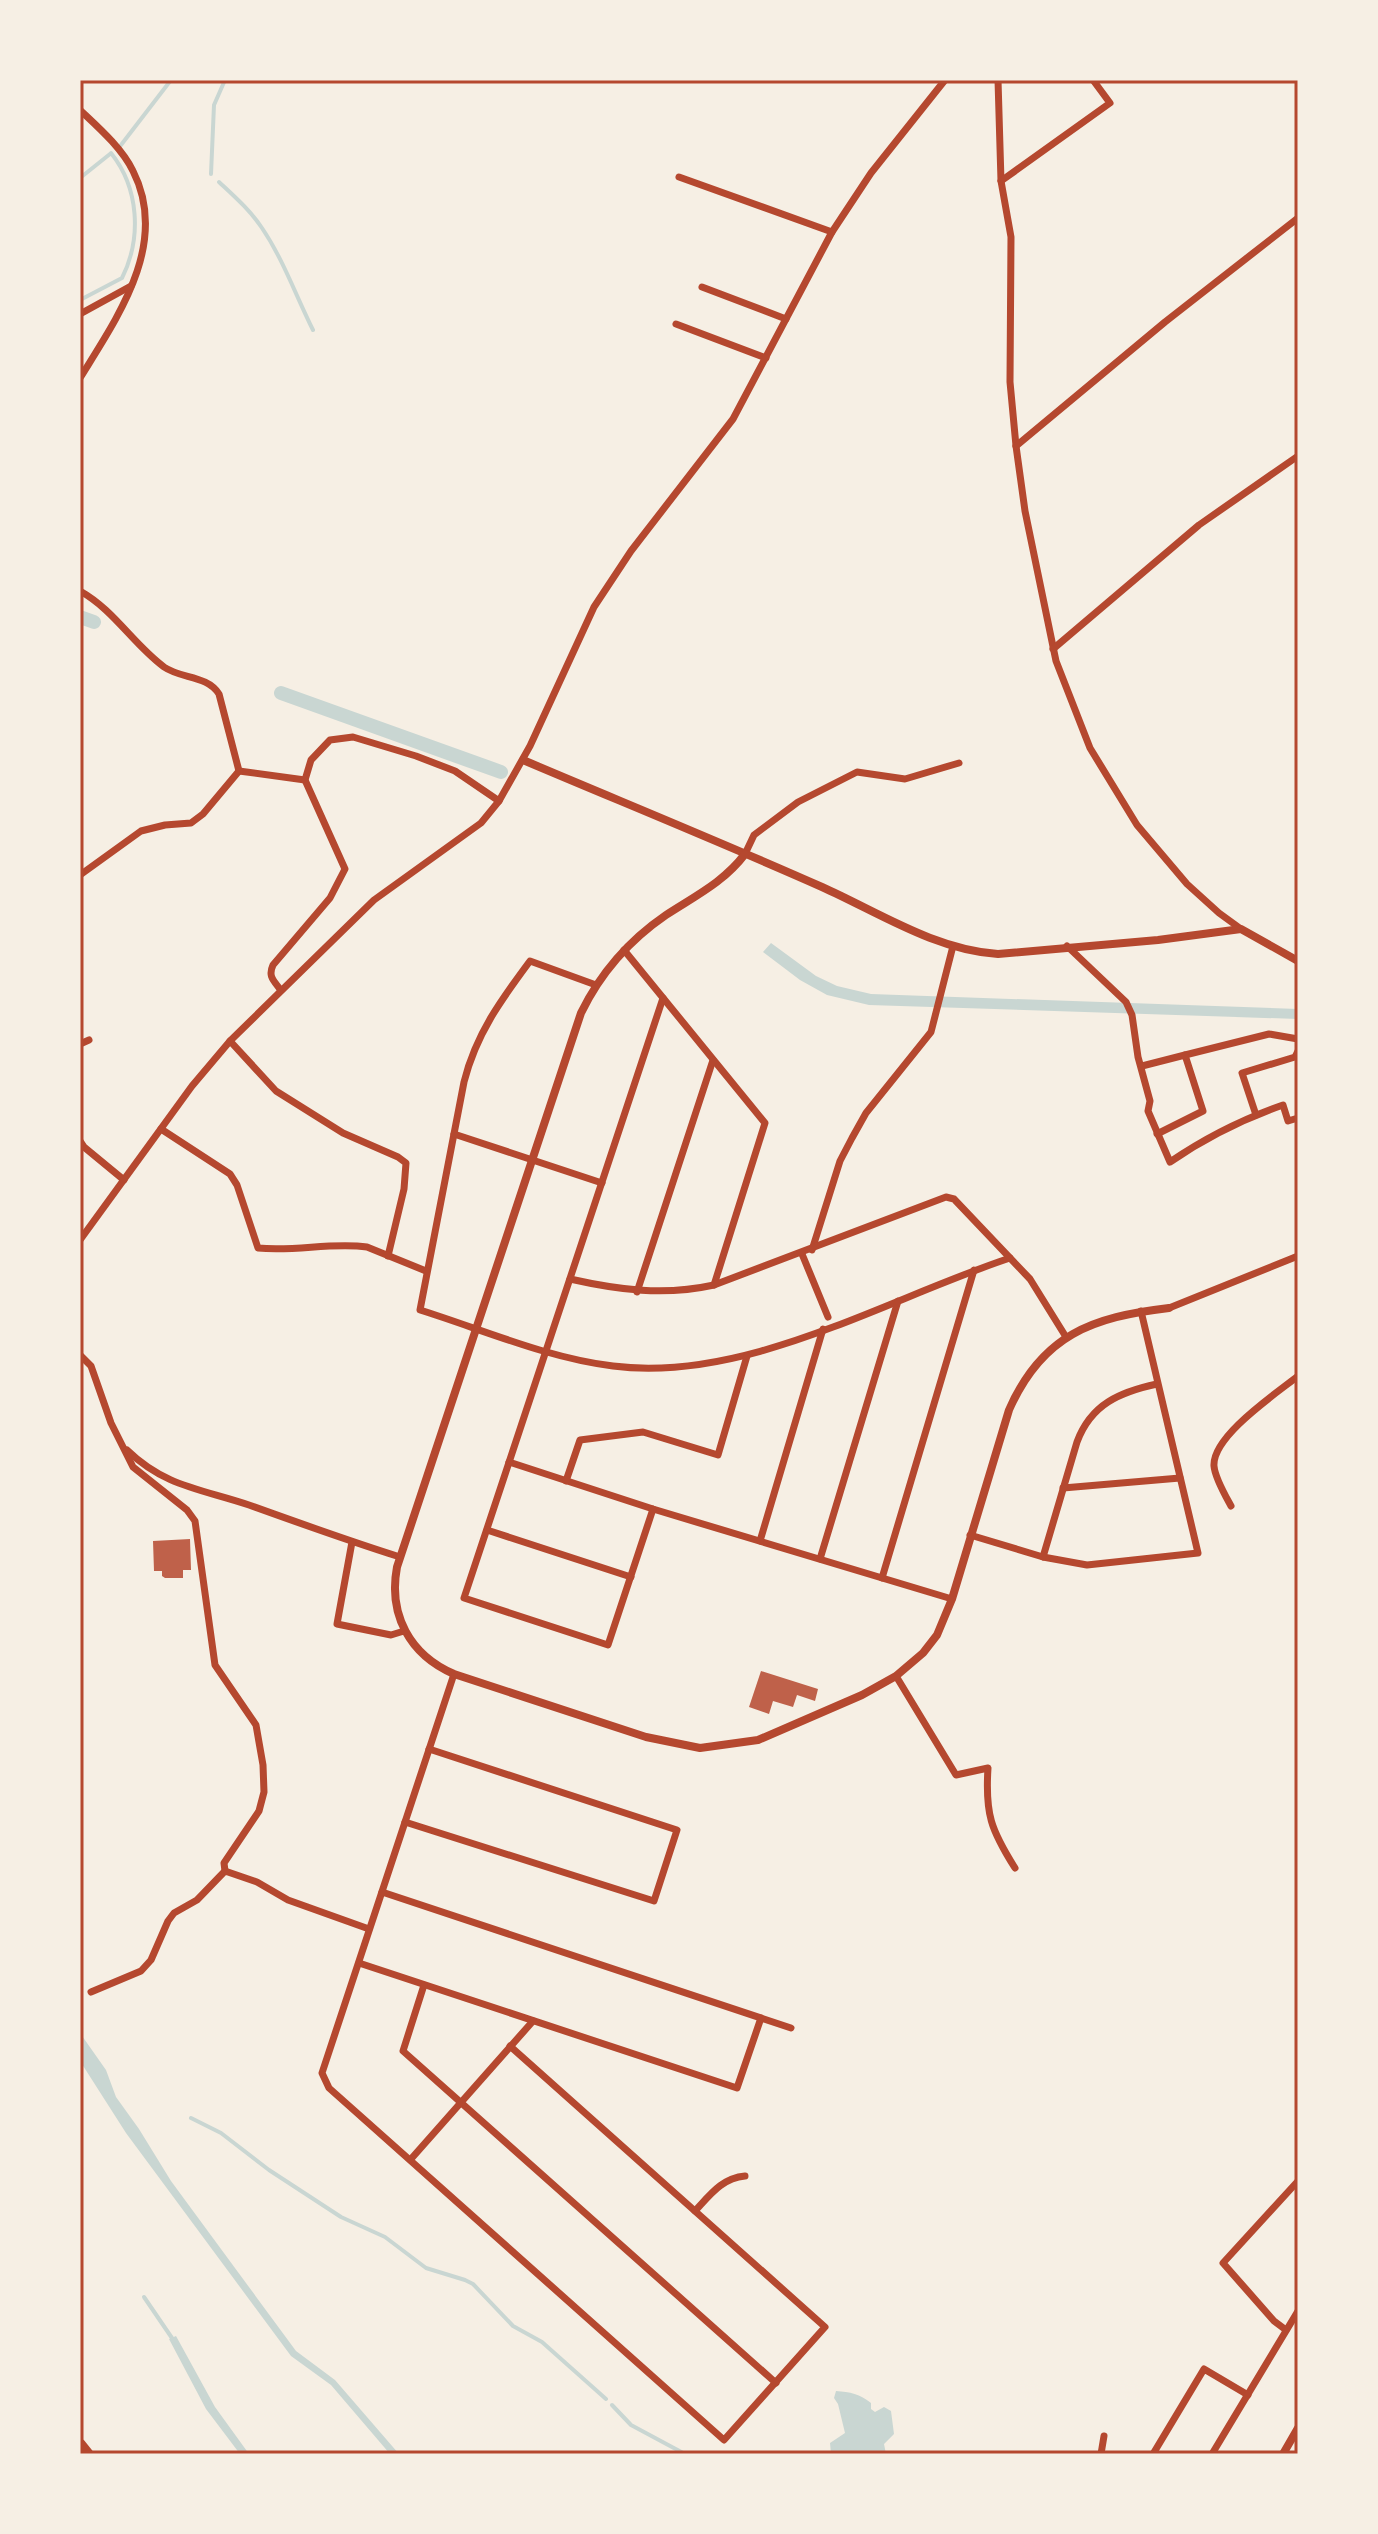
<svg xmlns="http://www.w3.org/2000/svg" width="1378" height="2534" font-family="'PT Sans',sans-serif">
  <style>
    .water { fill: #c9d6d2 }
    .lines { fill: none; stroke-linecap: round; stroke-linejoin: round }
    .stream { stroke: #c9d6d2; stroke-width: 4 }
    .canal { stroke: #c9d6d2; stroke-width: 14 }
    .building { fill: #bf614a }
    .minor { stroke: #b5482f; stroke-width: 7 }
    .tertiary { stroke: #b5482f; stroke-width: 8 }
    .trunk { stroke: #b5482f; stroke-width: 11 }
    .neatline { fill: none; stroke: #b5482f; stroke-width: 3 }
  </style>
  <rect width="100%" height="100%" fill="#f6efe4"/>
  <!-- water -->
  <g class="water">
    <path d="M 771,943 L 816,976 L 837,986 L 871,994 L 1298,1009 L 1298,1019 L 869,1005 L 827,995 L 800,980 L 763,952 Z"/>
    <path d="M 80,2033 L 106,2070 L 116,2097 L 139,2129 L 171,2181 L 296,2351 L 335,2380 L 399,2454 L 390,2454 L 331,2385 L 291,2356 L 126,2133 L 80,2061 Z"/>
    <path d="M 176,2336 L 215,2407 L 249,2454 L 240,2454 L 206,2409 L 169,2339 Z"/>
    <path d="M 836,2391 C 850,2392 860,2394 871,2403 L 871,2409 L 875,2412 L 884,2407 L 891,2411 L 894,2434 L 884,2444 L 886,2454 L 831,2454 L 830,2443 L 845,2433 L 838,2404 L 834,2398 Z"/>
  </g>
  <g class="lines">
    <!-- stream -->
    <g class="stream">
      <path d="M 121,145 L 171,80"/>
      <path d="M 211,174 L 214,105 L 225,80"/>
      <path d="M 80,178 L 110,154"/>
      <path d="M 219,182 C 234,196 250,210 262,228 C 283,259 296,296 313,330"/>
      <path d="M 80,300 L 122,278 C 142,238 139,188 111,153"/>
      <path d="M 191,2118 L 221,2133 L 269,2170 L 341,2217 L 385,2237 L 426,2268 L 465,2280 L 473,2284 L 513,2326 L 542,2342 L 606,2399"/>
      <path d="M 144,2297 L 174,2341"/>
      <path d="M 612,2405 L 631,2425 L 685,2454"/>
    </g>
    <!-- canal -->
    <g class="canal">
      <path d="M 80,617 L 94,622"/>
      <path d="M 281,693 L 501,772"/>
    </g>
  </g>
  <!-- building -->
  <g class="building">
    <path d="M 190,1539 L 191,1570 L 183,1570 L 183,1578 L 165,1578 L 162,1576 L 162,1571 L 154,1571 L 153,1541 Z"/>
    <path d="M 761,1671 L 818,1689 L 815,1701 L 797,1695 L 793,1707 L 773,1701 L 769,1714 L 749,1707 Z"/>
  </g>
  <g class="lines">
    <!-- minor -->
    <g class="minor">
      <path d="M 998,80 L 1001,181 L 1011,237 L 1010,382 L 1016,446 L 1025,511 L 1056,661 L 1090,748 L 1137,825 L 1187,884 L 1219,913 L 1241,929"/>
      <path d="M 80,110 C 98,127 122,148 133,171 C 170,244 117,318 80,378"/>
      <path d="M 679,177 L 832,232"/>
      <path d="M 1001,181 L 1110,103 L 1093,80"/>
      <path d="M 702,287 L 786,319"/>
      <path d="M 80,314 L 131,286"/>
      <path d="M 676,324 L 766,358"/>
      <path d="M 1016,446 L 1165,322 L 1298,218"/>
      <path d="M 80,591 C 114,610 133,644 164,667 C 181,679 207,675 219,694 L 239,771 L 203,814 L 191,823 L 165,825 L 141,831 L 80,875"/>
      <path d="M 1053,649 L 1199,525 L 1298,456"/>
      <path d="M 239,771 L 305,780"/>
      <path d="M 745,854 L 754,835 L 798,802 L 857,772 L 905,779 L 959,763"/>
      <path d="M 1067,946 L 1126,1002 L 1132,1015 L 1138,1057 L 1150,1101 L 1148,1111 L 1170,1162 C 1205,1138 1243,1119 1283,1105 L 1288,1121 L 1298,1118"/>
      <path d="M 624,950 L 765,1123 L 714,1285"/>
      <path d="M 596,985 L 530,961 C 501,1000 476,1034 464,1082 L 420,1310 C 484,1330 547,1358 613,1366 C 746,1383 886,1299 1010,1258"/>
      <path d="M 280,989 C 273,980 268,976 273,965 L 330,898 L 345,869 L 305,780 L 311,760 L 330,740 L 353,737 L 416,756 L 455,771 L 499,801"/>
      <path d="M 230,1041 L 276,1091 L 343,1133 L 398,1157 L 406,1163 L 404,1189 L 388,1256"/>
      <path d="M 80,1044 L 89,1040"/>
      <path d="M 1185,1055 L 1269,1034 L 1298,1039"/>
      <path d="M 1142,1066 L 1185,1055 L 1203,1111 L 1157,1134"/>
      <path d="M 1256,1115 L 1242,1073 L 1295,1057 L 1298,1051"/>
      <path d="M 161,1129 L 230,1174 L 237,1185 L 258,1248 C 295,1252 331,1242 367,1247 L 426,1271"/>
      <path d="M 454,1134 L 602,1183"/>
      <path d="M 80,1141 L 84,1147 L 124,1180"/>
      <path d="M 80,1240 L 192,1086 L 230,1041 L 374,900 L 481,823 L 499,801 L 530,746 L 594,607 L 631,551 L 733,419 L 832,232 L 871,173 L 945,80"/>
      <path d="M 812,1250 L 840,1161 L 852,1138 L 866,1113 L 931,1032 L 953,946"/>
      <path d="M 802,1254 L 828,1317"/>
      <path d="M 570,1279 C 619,1290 664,1296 714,1285 L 946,1197 L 954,1199 L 1030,1279 L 1066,1337"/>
      <path d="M 637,1292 L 713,1060"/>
      <path d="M 1169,1308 L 1298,1256"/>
      <path d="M 80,1355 L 91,1366 L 111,1423 L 133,1467 L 187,1510 L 195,1521 L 215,1665 L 256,1725 L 263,1765 L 264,1792 L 259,1811 L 224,1863 L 225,1871"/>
      <path d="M 127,1450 C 165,1487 202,1489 249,1505 C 299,1523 349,1541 400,1557"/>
      <path d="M 509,1462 L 653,1509 L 952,1599"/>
      <path d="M 566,1481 L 580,1440 L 643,1432 L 718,1455 L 747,1356"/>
      <path d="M 1063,1488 L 1180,1478"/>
      <path d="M 1231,1506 C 1225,1495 1215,1478 1214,1466 C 1212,1436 1277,1393 1298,1376"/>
      <path d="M 653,1509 L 608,1645 L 464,1598 L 663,998"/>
      <path d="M 487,1530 L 631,1577"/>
      <path d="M 970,1535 L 1043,1557 L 1087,1565 L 1198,1553 L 1141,1311"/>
      <path d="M 760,1541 L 823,1329"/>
      <path d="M 352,1542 L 337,1624 L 391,1635 L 404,1631"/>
      <path d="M 1043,1557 L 1077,1442 C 1091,1404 1120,1392 1157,1384"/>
      <path d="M 820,1559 L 898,1301"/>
      <path d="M 882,1578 L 974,1270"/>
      <path d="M 454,1674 L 322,2073 L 329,2088 L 724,2440 L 825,2327 L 510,2046"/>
      <path d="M 896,1676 L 956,1775 L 988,1768 C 985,1814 991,1830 1015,1868"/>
      <path d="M 405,1822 L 654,1901 L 677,1830 L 429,1749"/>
      <path d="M 382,1892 L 791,2028"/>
      <path d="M 359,1963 L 737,2088 L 761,2018"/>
      <path d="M 424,1985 L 403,2051 L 776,2383"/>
      <path d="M 91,1992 L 141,1971 L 151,1960 L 168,1921 L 174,1913 L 197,1900 L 225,1871 L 257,1882 L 288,1900 L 369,1929"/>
      <path d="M 411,2159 L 533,2021"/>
      <path d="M 695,2211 C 710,2195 722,2178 745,2176"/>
      <path d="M 1286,2330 L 1274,2321 L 1223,2263 L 1298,2181"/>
      <path d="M 1101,2454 L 1104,2436"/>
      <path d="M 1153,2454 L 1204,2369 L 1248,2395"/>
      <path d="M 1212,2454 L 1298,2311"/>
    </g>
    <!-- tertiary -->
    <g class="tertiary">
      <path d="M 523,760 C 622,802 723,843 822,887 C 878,912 935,950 998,954 L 1158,940 L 1241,929 L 1298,961"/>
      <path d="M 745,854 C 724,882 695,896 666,915 C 628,941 601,972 581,1013 L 397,1567 C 388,1615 410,1655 454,1674 L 646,1737 L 700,1748 L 758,1740 L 862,1695 L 896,1676 L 923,1653 L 937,1635 L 952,1599 L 1009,1410 C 1042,1335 1092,1317 1169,1308"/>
      <path d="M 1283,2454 L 1298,2428"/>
    </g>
    <!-- trunk -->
    <path class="trunk" d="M 80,2444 L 88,2454"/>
  </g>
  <!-- border -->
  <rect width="1378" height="2534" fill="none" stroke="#f6efe4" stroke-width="164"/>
  <rect x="82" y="82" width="1214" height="2370" class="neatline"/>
</svg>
